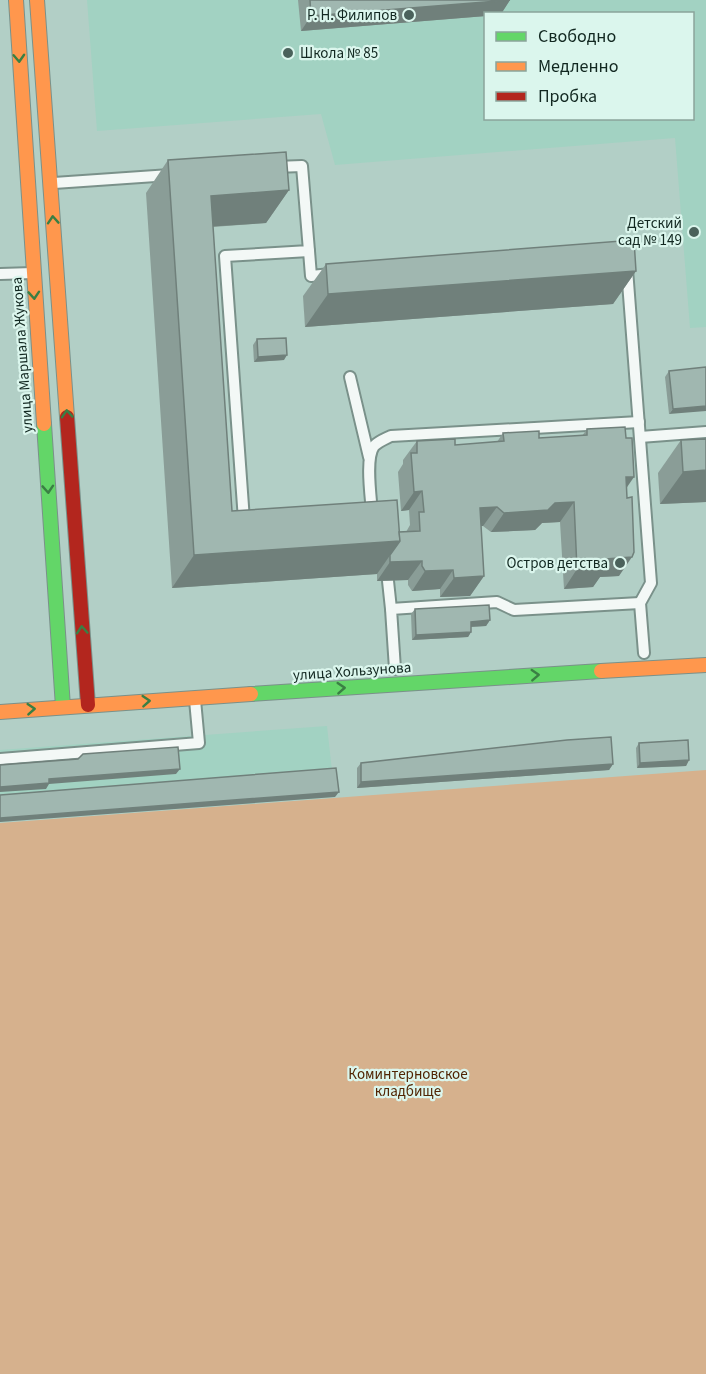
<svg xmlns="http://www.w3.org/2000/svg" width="706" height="1374" font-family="'Source Sans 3',sans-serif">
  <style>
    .built { fill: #a2d2c2; fill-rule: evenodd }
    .green { fill: #d6b18d }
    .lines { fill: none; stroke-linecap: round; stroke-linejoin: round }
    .lane-casing { stroke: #7a918a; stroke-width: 14 }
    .fast-casing { stroke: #7a918a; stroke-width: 16 }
    .slow-casing { stroke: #7a918a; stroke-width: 16 }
    .jam-casing { stroke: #7a918a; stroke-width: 16 }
    .lane { stroke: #f3f8f6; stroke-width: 10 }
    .fast { stroke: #63d668; stroke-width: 14 }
    .slow { stroke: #ff974d; stroke-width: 14 }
    .jam { stroke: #b3261e; stroke-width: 14 }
    .wall { fill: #8a9d97 }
    .shaded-wall { fill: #70807b }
    .building { fill: #a0b7b0; stroke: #70807b; stroke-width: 1.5 }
    .oneway { stroke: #3a7f44 }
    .poi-dot { fill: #4a625b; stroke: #dbf6ed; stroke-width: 2 }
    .labels { text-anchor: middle; stroke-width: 4.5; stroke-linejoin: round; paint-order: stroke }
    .poi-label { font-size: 15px; fill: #122821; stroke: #dbf6ed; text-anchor: end }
    .street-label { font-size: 15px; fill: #122821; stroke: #dbf6ed }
    .park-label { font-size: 15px; fill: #512503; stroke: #dbf6ed }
  </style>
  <rect width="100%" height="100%" fill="#b2cfc6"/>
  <!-- built -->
  <g class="built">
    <path d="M 87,0 L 706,0 L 706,327 L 690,328 L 675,138 L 335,165 L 321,114 L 97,131 ZM 486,14 L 692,14 L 692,118 L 486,118 Z"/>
    <path d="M 327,726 L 335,797 L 0,822 L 0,750 Z"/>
  </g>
  <!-- green -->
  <path class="green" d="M 706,770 L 706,1374 L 0,1374 L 0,823 Z"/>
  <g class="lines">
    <defs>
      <g id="lane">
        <path d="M 54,183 L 170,175"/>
        <path d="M 309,251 L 311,276 L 331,274"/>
        <path d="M 627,269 L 651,583 L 640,603 L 644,653"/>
        <path d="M 0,274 L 33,273"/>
        <path d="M 350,377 L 369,457"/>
        <path d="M 640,437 L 706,432"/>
        <path d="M 372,513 C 371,497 365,458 374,446 C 379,441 385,439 391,436 L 639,422"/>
        <path d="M 249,519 L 244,520 L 225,256 L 309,251 L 302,166 L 275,167"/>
        <path d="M 388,581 L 391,609"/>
        <path d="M 395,669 L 391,609 L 497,602 L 514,610 L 640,603"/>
        <path d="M 0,759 L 199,743 L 195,700"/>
      </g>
      <g id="fast">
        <path d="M 44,424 L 63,707"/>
        <path d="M 251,694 L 601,671"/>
      </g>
      <g id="slow">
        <path d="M 16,0 L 44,424"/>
        <path d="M 37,0 L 67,417"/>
        <path d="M 601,671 L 706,665"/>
        <path d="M 0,712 L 251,694"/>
      </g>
      <path id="jam" d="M 67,417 L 88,705"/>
    </defs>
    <!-- lane casing -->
    <use href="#lane" class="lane-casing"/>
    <!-- fast casing -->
    <use href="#fast" class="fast-casing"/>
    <!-- slow casing -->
    <use href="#slow" class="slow-casing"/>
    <!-- jam casing -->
    <use href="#jam" class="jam-casing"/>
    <!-- lane -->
    <use href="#lane" class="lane"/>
    <!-- fast -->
    <use href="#fast" class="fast"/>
    <!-- slow -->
    <use href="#slow" class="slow"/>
    <!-- jam -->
    <use href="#jam" class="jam"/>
  </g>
  <!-- wall -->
  <g class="wall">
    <path d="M 298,0 L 510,0 L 501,14 L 486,14 L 486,16 L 301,31 Z"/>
    <path d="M 168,160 L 289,190 L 266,223 L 213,227 L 232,511 L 399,532 L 406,532 L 410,525 L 409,510 L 401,511 L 398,472 L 403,464 L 403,460 L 417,441 L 455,445 L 497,442 L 503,433 L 539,438 L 582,436 L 587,429 L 627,487 L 619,576 L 600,577 L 593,587 L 564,589 L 560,522 L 542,523 L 535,530 L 491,532 L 483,526 L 481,526 L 484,576 L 470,596 L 440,597 L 440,589 L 412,591 L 408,585 L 408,580 L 377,581 L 377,574 L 172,588 L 146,193 Z"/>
    <path d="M 326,264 L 636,271 L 613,304 L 305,327 L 303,296 Z"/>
    <path d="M 257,339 L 284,360 L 254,362 L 253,345 Z"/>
    <path d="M 706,367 L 669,414 L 665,377 L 669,371 Z"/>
    <path d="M 681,440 L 706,502 L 660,504 L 658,473 Z"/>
    <path d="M 415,609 L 490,620 L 486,626 L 471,627 L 471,632 L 468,637 L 412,640 L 411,614 Z"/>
    <path d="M 639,743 L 689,760 L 686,766 L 637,768 L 636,748 Z"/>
    <path d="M 361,763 L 613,764 L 609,770 L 357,788 L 357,768 Z"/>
  </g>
  <!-- shaded-wall -->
  <g class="shaded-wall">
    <path d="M 510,0 L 501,14 L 486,14 L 486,16 L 301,31 L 311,16 Z"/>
    <path d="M 289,190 L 266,223 L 188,228 L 211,196 Z"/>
    <path d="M 636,271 L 613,304 L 305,327 L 328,294 Z"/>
    <path d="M 287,355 L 284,360 L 254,362 L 258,357 Z"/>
    <path d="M 706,406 L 706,411 L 669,414 L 673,409 Z"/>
    <path d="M 706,470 L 706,502 L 660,504 L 683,472 Z"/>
    <path d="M 626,477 L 634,477 L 621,496 Z"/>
    <path d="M 422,491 L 409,510 L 401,511 L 414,492 Z"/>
    <path d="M 574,502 L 560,522 L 542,523 L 535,530 L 491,532 L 504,513 L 555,503 Z"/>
    <path d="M 497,507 L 483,526 L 467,527 L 480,508 Z"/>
    <path d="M 400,541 L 377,574 L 172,588 L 194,555 Z"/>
    <path d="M 632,557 L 619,576 L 600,577 L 593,587 L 564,589 L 577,569 L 606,559 Z"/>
    <path d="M 422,561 L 408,580 L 377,581 L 390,562 Z"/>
    <path d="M 453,570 L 440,589 L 412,591 L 425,571 Z"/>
    <path d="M 484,576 L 470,596 L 440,597 L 454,578 Z"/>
    <path d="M 490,620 L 486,626 L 467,627 L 471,622 Z"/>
    <path d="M 471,632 L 468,637 L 412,640 L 416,635 Z"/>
    <path d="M 689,760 L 686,766 L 637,768 L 640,763 Z"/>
    <path d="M 613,764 L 609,770 L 357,788 L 361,782 Z"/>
    <path d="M 180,769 L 176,774 L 49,784 L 46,789 L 0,792 L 0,787 L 49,779 Z"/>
    <path d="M 339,792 L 335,797 L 0,822 L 0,818 Z"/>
  </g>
  <!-- building -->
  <g class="building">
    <path d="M 310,0 L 510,0 L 311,16 Z"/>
    <path d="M 286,152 L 289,190 L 211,196 L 232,511 L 397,500 L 400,541 L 194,555 L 168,160 Z"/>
    <path d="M 634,240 L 636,271 L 328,294 L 326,264 Z"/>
    <path d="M 286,338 L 287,355 L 258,357 L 257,339 Z"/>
    <path d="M 706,367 L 706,406 L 673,409 L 669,371 Z"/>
    <path d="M 625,427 L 626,438 L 632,438 L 634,477 L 626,477 L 627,498 L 632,497 L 634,552 L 632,557 L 606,559 L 606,568 L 577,569 L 574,502 L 555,503 L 548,510 L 504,513 L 497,507 L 480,508 L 484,576 L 454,578 L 453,570 L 425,571 L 422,566 L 422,561 L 390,562 L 390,555 L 400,541 L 399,532 L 420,531 L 419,512 L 424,512 L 422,491 L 414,492 L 411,453 L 417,453 L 417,441 L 455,439 L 455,445 L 504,441 L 503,433 L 539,431 L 539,438 L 587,435 L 587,429 Z"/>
    <path d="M 706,439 L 706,470 L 683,472 L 681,440 Z"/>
    <path d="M 489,605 L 490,620 L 471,622 L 471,632 L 416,635 L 415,609 Z"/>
    <path d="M 611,737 L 613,764 L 361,782 L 361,763 L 567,740 Z"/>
    <path d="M 688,740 L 689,760 L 640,763 L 639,743 Z"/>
    <path d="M 178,747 L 180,769 L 49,779 L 49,783 L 0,787 L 0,765 L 78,759 L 83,754 Z"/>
    <path d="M 336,768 L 339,792 L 0,818 L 0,795 Z"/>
  </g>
  <!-- one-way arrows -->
  <defs><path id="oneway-chevron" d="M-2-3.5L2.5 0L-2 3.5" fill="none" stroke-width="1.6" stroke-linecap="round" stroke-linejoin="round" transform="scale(1.5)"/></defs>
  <g class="oneway">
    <use href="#oneway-chevron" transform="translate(19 58) rotate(87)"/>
    <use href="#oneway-chevron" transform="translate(53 220) rotate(-94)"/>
    <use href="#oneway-chevron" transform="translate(34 295) rotate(86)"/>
    <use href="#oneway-chevron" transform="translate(67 414) rotate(-94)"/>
    <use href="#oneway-chevron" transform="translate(48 489) rotate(86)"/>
    <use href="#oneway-chevron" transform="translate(82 630) rotate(-94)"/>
    <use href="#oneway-chevron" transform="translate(535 675) rotate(-3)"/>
    <use href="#oneway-chevron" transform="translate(341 688) rotate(-4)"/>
    <use href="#oneway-chevron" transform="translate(146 701) rotate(-4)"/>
    <use href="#oneway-chevron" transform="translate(31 709) rotate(-4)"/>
  </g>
  <!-- markers -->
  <g class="poi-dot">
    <circle cx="409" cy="15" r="6"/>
    <circle cx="288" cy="53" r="6"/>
    <circle cx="694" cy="232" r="6"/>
    <circle cx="620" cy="563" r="6"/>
  </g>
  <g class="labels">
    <!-- poi labels -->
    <g class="poi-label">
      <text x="397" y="20">Р. Н. Филипов</text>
      <text x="300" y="58" text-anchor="start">Школа № 85</text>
      <text x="682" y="228">Детский<tspan x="682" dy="17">сад № 149</tspan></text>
      <text x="608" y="568">Остров детства</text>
    </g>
    <!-- street labels -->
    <g class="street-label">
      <text transform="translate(22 355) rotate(-94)" y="5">улица Маршала Жукова</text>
      <text transform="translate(352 671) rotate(-4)" y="5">улица Хользунова</text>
    </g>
    <!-- park labels -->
    <g class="park-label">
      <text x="408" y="1079">Коминтерновское<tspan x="408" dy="17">кладбище</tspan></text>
    </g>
  </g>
  <!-- legend -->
  <rect x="484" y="12" width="210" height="108" fill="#dbf6ed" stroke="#8ba49b" stroke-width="1.5"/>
  <rect x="496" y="32" width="30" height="9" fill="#63d668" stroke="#8ba49b" stroke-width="1.5"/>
  <text x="538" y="42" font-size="18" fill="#122821">Свободно</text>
  <rect x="496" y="62" width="30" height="9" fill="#ff974d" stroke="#8ba49b" stroke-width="1.5"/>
  <text x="538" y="72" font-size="18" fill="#122821">Медленно</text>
  <rect x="496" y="92" width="30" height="9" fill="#b3261e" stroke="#8ba49b" stroke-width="1.5"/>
  <text x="538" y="102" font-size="18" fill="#122821">Пробка</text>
</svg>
